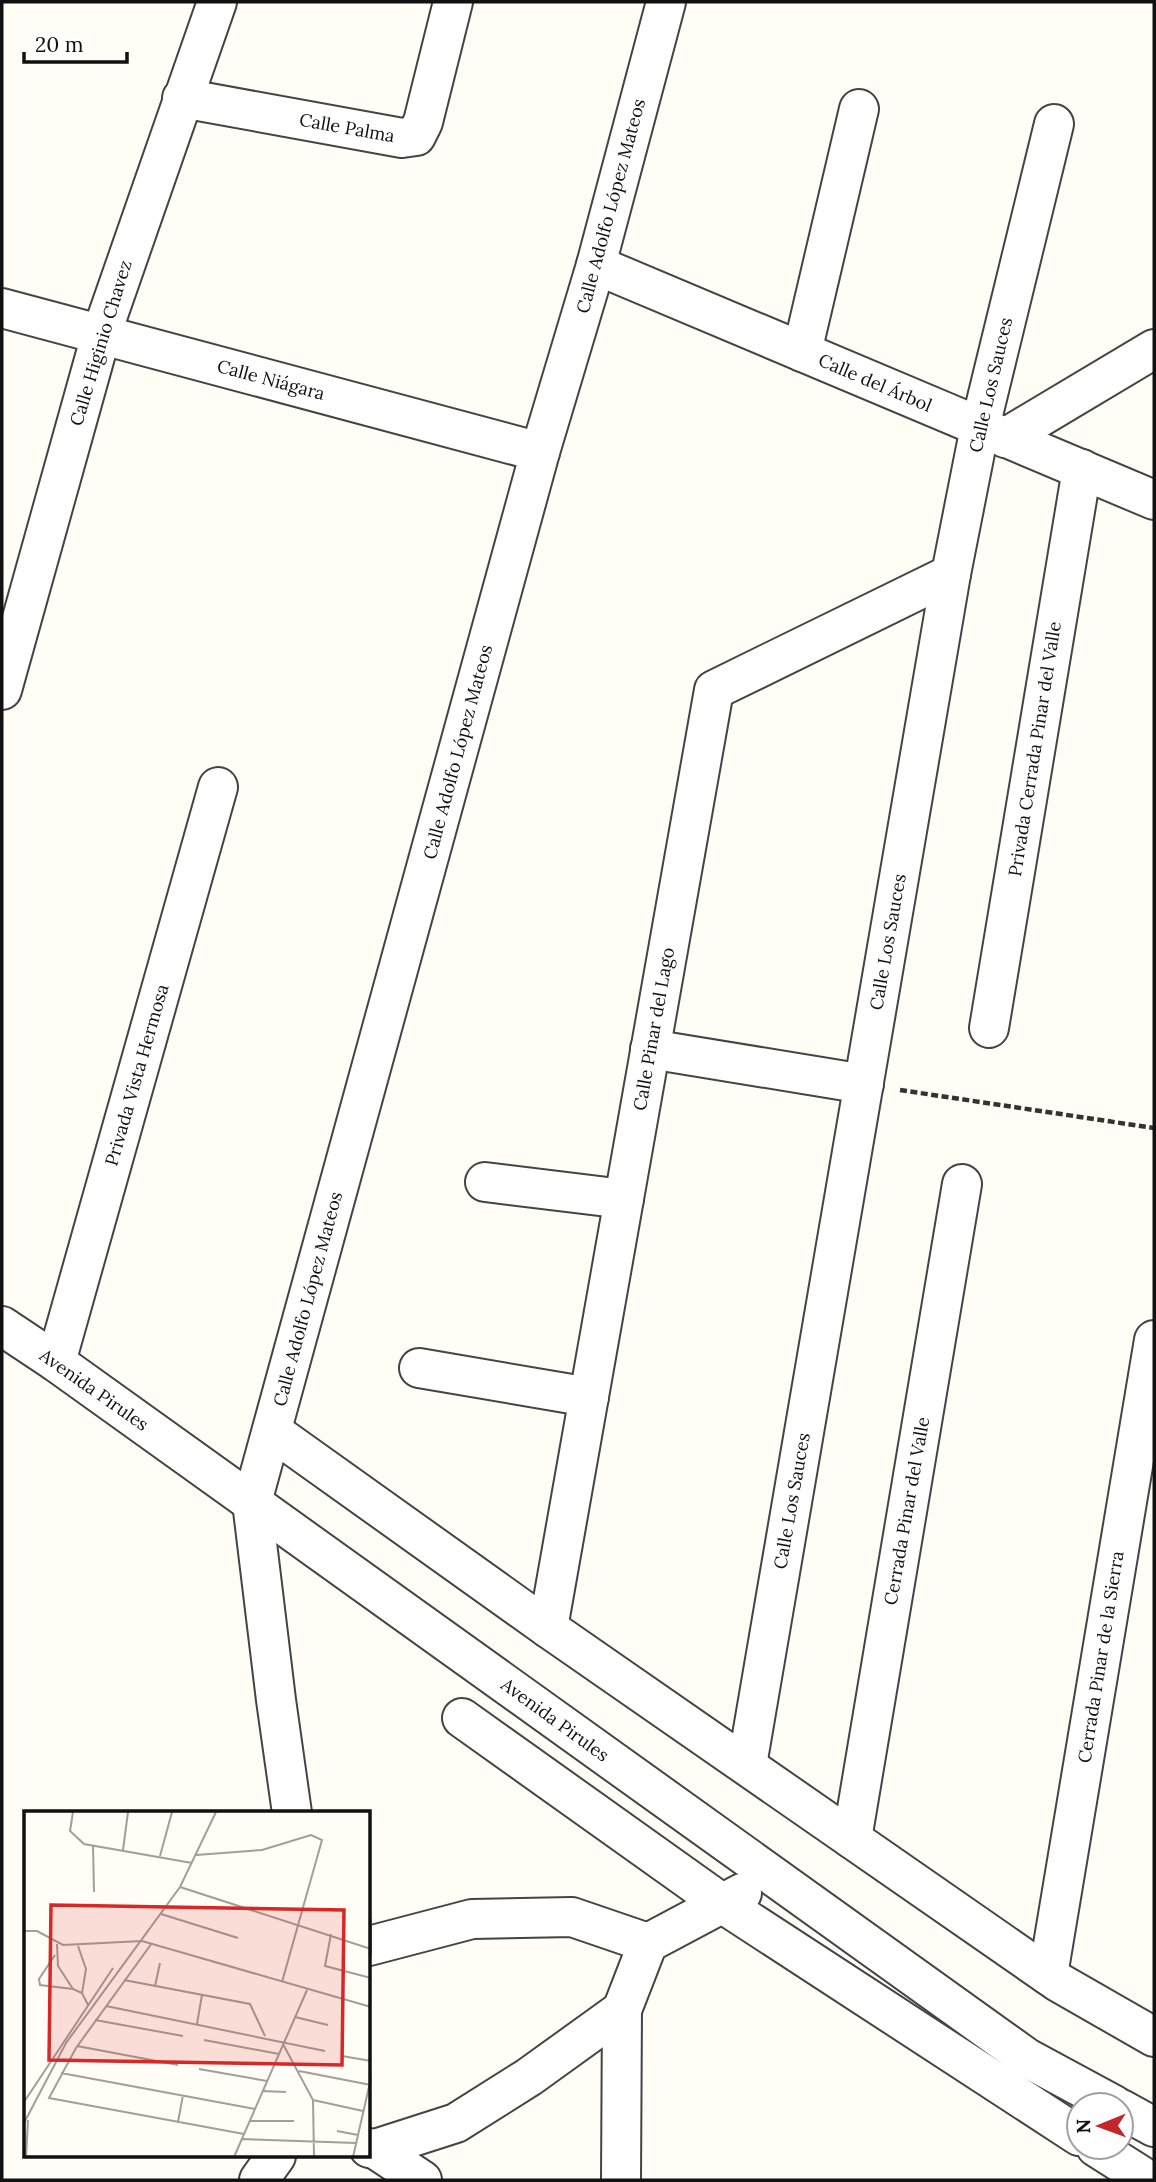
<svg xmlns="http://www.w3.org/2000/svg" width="1156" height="2182" font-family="Lora,serif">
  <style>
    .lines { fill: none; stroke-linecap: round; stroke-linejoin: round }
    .minor-casing { stroke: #444; stroke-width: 42 }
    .path { stroke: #333; stroke-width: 4.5; stroke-dasharray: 7 3.5; stroke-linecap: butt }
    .minor { stroke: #fff; stroke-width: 38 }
    .labels { text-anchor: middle; stroke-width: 7; stroke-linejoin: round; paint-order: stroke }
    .street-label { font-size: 18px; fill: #111; stroke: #fff }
    .inset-road { fill: none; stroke: #a09f9a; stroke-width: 2 }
    .view { fill: #d62828; fill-opacity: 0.15; stroke: #d62828; stroke-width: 3.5 }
    .inset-edge { fill: none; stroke: #111; stroke-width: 3.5 }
  </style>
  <rect width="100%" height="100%" fill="#fffdf5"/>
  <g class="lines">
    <defs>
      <g id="minor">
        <path d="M 182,98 L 402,138 L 416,136 L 423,122 L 453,2"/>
        <path d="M 596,265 L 1154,500"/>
        <path d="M 2,308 L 540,452"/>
        <path d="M 802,352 L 859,109"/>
        <path d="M 1005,438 L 1154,349"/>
        <path d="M 2,690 L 101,335 L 217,2"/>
        <path d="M 989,1028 L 1082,469"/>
        <path d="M 650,1049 L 864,1084"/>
        <path d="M 485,1182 L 624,1199"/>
        <path d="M 2,1326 L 56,1362 L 1027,2058 L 1114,2105"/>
        <path d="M 56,1362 L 218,787"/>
        <path d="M 419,1368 L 589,1397"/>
        <path d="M 272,1431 L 548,1628 L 1058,1982 L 1154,2037"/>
        <path d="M 548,1628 L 714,690 L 951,574"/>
        <path d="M 462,1718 L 723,1904 L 1079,2136"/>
        <path d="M 747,1765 L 951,574 L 980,427 L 1054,124"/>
        <path d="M 292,1813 L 276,1700 L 252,1502 L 540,452 L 596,265 L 666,2"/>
        <path d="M 852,1839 L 962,1184"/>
        <path d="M 369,1946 L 472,1919 L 572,1917 L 648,1943"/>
        <path d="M 1048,1975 L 1154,1340"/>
        <path d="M 1121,2109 L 1154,2127"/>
        <path d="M 1096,2147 L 1148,2180"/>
        <path d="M 369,2148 L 375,2149 L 456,2123 L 529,2077 L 622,2010"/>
        <path d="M 375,2149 L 422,2180"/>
        <path d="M 259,2180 L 276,2156"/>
        <path d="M 621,2180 L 622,2010 L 648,1943 L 742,1893"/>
      </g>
    </defs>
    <!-- minor casing -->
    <use href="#minor" class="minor-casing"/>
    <!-- path -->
    <path class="path" d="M 900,1090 L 1154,1128"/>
    <!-- minor -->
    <use href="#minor" class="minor"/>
  </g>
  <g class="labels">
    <!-- street labels -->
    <g class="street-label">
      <text transform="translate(347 128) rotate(10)" y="6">Calle Palma</text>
      <text transform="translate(611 206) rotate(-75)" y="6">Calle Adolfo López Mateos</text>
      <text transform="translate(101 343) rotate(-73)" y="6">Calle Higinio Chavez</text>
      <text transform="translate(271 380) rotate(15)" y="6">Calle Niágara</text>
      <text transform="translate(875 383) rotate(23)" y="6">Calle del Árbol</text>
      <text transform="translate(991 385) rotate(-77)" y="6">Calle Los Sauces</text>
      <text transform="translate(1035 749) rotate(-81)" y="6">Privada Cerrada Pinar del Valle</text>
      <text transform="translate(458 752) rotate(-75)" y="6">Calle Adolfo López Mateos</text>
      <text transform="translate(888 942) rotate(-80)" y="6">Calle Los Sauces</text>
      <text transform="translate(654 1029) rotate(-80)" y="6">Calle Pinar del Lago</text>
      <text transform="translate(137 1075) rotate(-74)" y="6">Privada Vista Hermosa</text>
      <text transform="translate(308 1299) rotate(-75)" y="6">Calle Adolfo López Mateos</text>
      <text transform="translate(94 1390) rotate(35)" y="6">Avenida Pirules</text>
      <text transform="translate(792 1501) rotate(-80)" y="6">Calle Los Sauces</text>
      <text transform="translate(907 1511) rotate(-80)" y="6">Cerrada Pinar del Valle</text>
      <text transform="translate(1101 1657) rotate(-81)" y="6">Cerrada Pinar de la Sierra</text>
      <text transform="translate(555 1720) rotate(36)" y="6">Avenida Pirules</text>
    </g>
  </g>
  <!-- overview -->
  <g transform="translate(24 1811)">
    <rect width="346" height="346" fill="#fffdf5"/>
    <path class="inset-road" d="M 49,1 L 46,20 L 60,33 L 168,52M 69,35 L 70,81M 99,39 L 104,1M 172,44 L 238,39 L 287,24 L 298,29 L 258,171M 136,45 L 148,1M 156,76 L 347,138M 137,103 L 214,127M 347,108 L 347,144M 0,120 L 13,120 L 39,134 L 118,130 L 347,196M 307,123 L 301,155 L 347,167M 128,132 L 52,237 L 25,287 L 220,323M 33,133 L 34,155 L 49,178M 54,135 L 62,158 L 58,182M 31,144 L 15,168 L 16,174 L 49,178 L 58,182 L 64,194M 100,169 L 226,193 L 241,225M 131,175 L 136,152M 82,195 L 301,240M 271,206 L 304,214M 71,209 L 159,225M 173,213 L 178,184M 180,229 L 255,243M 259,233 L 289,289 L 290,346M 53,235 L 154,254M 318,245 L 347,250M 175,258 L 243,270M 275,260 L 347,274M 37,262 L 231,298M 238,280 L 262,281M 289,289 L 339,300M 0,291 L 89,157M 225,310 L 270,310M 154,311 L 159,284M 0,312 L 42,232 L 156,76 L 192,1M 313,320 L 334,324M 217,328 L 332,332M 2,346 L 4,309M 210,346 L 283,179M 329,346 L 347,267"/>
    <path class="view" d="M 27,94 L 320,99 L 318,254 L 25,249 Z"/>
    <rect width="346" height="346" class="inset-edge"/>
  </g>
  <!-- border -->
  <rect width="1156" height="2182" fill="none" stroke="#111111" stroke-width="7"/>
  <!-- north arrow -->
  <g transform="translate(1100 2126) rotate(269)"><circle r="33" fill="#ffffff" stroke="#a0a0a0" stroke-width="2"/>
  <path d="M0-5L12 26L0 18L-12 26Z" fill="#c4262e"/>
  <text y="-10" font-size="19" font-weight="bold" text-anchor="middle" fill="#111111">N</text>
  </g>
  <!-- scale -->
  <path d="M24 52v10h103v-10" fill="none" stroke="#111111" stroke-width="3.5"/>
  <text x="35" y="52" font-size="21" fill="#111111" stroke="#ffffff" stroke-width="5" paint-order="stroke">20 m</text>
</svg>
